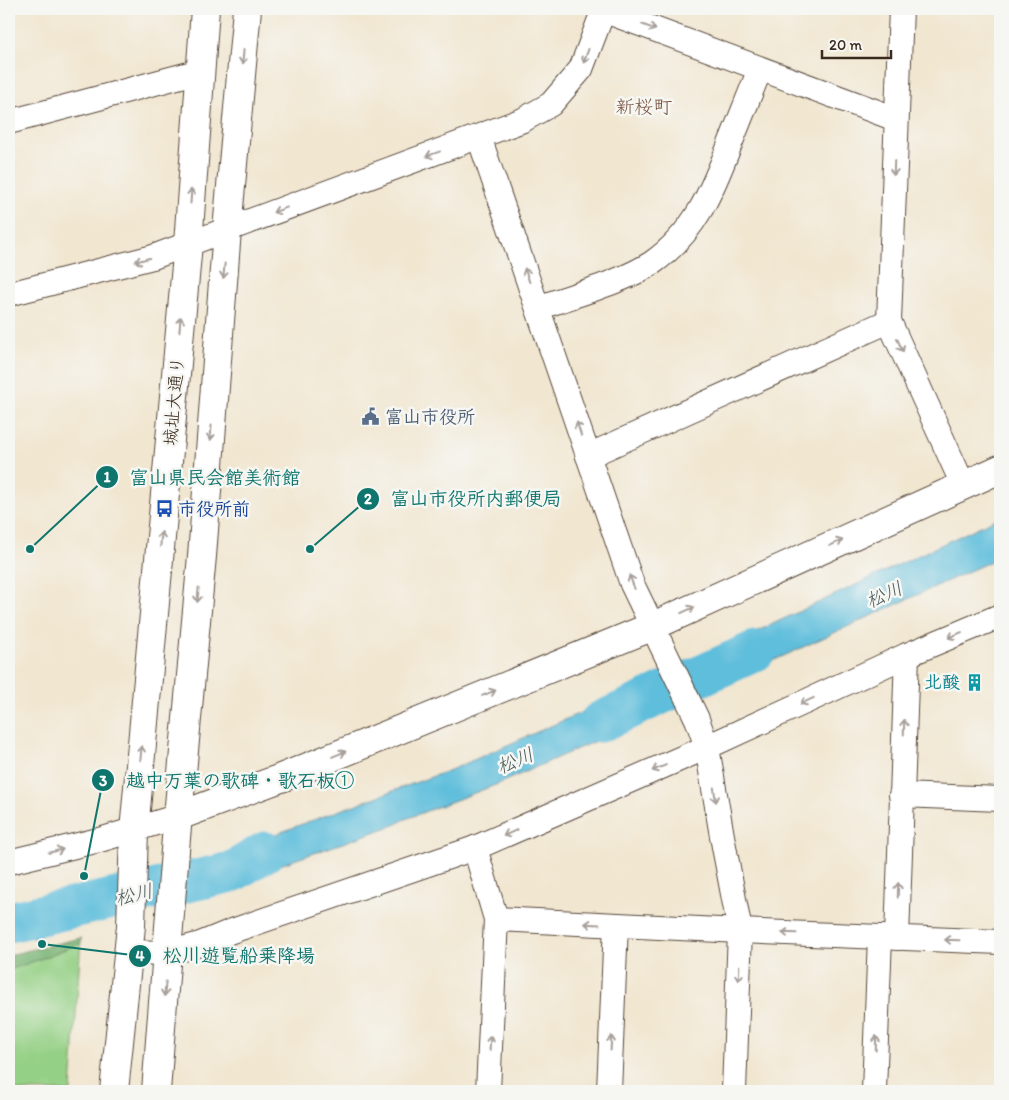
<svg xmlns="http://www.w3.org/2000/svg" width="1009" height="1100" font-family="Itim,'Klee One',sans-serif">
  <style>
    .green { fill: #94d085; stroke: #687d52 }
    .forest { fill: #77b272; stroke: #596e48 }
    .water { fill: #5ebedc; stroke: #4c747d }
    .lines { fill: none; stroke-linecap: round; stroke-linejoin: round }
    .river { stroke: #5ebedc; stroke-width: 41 }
    .minor-casing { stroke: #564639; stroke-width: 26 }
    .tertiary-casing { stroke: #564639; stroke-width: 30 }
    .minor { stroke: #fff; stroke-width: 24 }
    .tertiary { stroke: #fff; stroke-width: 28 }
    .oneway { stroke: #a79f9a }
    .labels { text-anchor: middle; stroke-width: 5; stroke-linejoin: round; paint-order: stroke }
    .street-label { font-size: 18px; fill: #3b2a1e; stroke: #f6f6f2 }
    .service-label { font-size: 18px; font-weight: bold; fill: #4e5e75; stroke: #f6f6f2; text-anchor: start }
    .transit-label { font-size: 18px; font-weight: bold; fill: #164399; stroke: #f6f6f2; text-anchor: start }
    .culture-label { font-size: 18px; font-weight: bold; fill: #0d838f; stroke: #f6f6f2; text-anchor: end }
    .neighbourhood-label { font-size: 19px; fill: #75503d; stroke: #f6f6f2 }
    .water-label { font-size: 19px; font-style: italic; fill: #465657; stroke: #f6f6f2 }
    .leader { fill: none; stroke: #0f766e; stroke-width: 2 }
    .callout-dot { fill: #0f766e; stroke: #f6f6f2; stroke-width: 2 }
    .mark-label { font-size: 15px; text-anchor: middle; font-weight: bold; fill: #fff }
    .callout-label { font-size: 19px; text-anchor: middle; font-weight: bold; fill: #0f766e; stroke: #f6f6f2; stroke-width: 5; stroke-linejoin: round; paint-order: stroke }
  </style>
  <rect width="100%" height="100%" fill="#f6f6f2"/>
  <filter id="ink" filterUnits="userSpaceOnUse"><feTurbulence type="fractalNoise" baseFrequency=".02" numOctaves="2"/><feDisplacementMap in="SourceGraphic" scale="10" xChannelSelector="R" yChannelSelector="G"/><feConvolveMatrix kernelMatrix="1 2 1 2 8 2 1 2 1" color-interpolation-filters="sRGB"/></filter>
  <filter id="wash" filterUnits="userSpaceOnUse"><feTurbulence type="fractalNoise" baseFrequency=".0096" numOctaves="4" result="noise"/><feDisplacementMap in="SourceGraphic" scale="20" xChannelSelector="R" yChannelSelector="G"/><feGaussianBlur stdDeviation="1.12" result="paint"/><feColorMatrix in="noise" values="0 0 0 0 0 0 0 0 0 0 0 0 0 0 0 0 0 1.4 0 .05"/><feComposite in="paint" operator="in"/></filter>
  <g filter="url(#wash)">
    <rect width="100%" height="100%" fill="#f1e6d0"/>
    <!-- green -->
    <path class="green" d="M 81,938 L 71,1091 L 9,1091 L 9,956 Z"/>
    <!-- forest -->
    <path class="forest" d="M 81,938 L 81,943 L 38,960 L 9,970 L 9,955 Z"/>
    <!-- water -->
    <g class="water">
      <path d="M 1000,517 L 1000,557 L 707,691 L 705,687 L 708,682 L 704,674 L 699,673 L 692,662 Z"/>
      <path d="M 648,683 L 652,690 L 650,694 L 654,702 L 658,703 L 663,711 L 498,784 L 403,820 L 397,824 L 260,872 L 247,882 L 215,892 L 216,860 L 227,857 L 239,848 L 305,823 L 453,769 Z"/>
      <path d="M 85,889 L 82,917 L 37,928 L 40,937 L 39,940 L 25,935 L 20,939 L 9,942 L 9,911 Z"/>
    </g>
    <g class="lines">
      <!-- river -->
      <g class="river">
        <path d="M 600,722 L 755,651"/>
        <path d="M 9,922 L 232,872 L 265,852"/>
      </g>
    </g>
  </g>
  <g filter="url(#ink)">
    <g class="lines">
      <defs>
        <g id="minor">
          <path d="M 600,9 L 896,119"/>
          <path d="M 901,9 L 889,321 L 963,485"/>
          <path d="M 9,122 L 200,71"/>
          <path d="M 479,137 L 632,584 L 697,719 L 707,747 L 722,836 L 740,931 L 734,1091"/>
          <path d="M 9,294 L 153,257 L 523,120 L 551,104 L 581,69 L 604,9"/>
          <path d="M 538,308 C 573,295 621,283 652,263 C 695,233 712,191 730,144 C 740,119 750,94 760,69"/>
          <path d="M 588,456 L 889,321"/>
          <path d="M 901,795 L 1000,799"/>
          <path d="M 475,848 L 496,919 L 488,1091"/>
          <path d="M 9,862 L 103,839 L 179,816"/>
          <path d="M 496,919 L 740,931 L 1000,942"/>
          <path d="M 897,938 L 907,655"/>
          <path d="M 128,952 L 168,953 L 200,944 L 232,931 L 475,848 L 707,747 L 907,655 L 1000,616"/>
          <path d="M 609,1091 L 616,925"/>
          <path d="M 874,1091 L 880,937"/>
        </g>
        <g id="tertiary">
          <path d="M 179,816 L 281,778 L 651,627 L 1000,469"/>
          <path d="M 114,1091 L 131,926 L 134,831 L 188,244 L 205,9"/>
          <path d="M 156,1091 L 176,838 L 202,556 L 227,230 L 247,9"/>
        </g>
      </defs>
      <!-- minor casing -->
      <use href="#minor" class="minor-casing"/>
      <!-- tertiary casing -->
      <use href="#tertiary" class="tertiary-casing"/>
      <!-- minor -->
      <use href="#minor" class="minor"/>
      <!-- tertiary -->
      <use href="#tertiary" class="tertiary"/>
    </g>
    <!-- one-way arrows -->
    <defs><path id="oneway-shaft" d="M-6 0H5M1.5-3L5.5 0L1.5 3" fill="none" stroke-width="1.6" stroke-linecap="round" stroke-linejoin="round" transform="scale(1.25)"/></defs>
    <g class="oneway">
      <use href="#oneway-shaft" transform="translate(649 27) rotate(21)"/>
      <use href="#oneway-shaft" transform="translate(586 56) rotate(110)"/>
      <use href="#oneway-shaft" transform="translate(243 57) rotate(95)"/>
      <use href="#oneway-shaft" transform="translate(433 154) rotate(160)"/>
      <use href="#oneway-shaft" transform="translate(894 168) rotate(92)"/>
      <use href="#oneway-shaft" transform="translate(191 196) rotate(-86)"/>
      <use href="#oneway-shaft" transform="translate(280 210) rotate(160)"/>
      <use href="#oneway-shaft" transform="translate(142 260) rotate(165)"/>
      <use href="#oneway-shaft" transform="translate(224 271) rotate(95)"/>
      <use href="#oneway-shaft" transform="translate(527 275) rotate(-109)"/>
      <use href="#oneway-shaft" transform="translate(180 324) rotate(-85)"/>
      <use href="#oneway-shaft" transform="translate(900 345) rotate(65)"/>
      <use href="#oneway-shaft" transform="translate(579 429) rotate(-108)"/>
      <use href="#oneway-shaft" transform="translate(211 433) rotate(94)"/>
      <use href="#oneway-shaft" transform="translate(161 539) rotate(-85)"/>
      <use href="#oneway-shaft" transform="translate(836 543) rotate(-24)"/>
      <use href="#oneway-shaft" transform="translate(632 582) rotate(-111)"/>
      <use href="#oneway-shaft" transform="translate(198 595) rotate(95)"/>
      <use href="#oneway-shaft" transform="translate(688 610) rotate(-24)"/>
      <use href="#oneway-shaft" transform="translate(955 635) rotate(157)"/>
      <use href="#oneway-shaft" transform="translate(489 693) rotate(-22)"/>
      <use href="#oneway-shaft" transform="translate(807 701) rotate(155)"/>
      <use href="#oneway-shaft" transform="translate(904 727) rotate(-88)"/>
      <use href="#oneway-shaft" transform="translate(141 753) rotate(-85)"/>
      <use href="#oneway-shaft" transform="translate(339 754) rotate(-22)"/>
      <use href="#oneway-shaft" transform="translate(659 768) rotate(157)"/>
      <use href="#oneway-shaft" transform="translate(715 795) rotate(81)"/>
      <use href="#oneway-shaft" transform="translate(510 833) rotate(156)"/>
      <use href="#oneway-shaft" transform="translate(56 851) rotate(-13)"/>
      <use href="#oneway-shaft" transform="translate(898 890) rotate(-88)"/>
      <use href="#oneway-shaft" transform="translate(592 924) rotate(-177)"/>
      <use href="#oneway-shaft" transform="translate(789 933) rotate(-178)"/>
      <use href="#oneway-shaft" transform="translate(952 940) rotate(-178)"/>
      <use href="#oneway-shaft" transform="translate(739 973) rotate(92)"/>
      <use href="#oneway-shaft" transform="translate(165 989) rotate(95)"/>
      <use href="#oneway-shaft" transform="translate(490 1043) rotate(-87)"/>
      <use href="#oneway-shaft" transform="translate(611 1043) rotate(-87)"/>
      <use href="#oneway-shaft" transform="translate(876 1043) rotate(-88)"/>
    </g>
  </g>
  <!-- icons -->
  <defs>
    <symbol id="civic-bare" viewBox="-9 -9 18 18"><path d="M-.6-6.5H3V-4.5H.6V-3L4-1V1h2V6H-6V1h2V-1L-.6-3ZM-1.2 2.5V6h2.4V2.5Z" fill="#5c6f8a" stroke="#f6f6f2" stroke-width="2.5" paint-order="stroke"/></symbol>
    <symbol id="bus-bare" viewBox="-9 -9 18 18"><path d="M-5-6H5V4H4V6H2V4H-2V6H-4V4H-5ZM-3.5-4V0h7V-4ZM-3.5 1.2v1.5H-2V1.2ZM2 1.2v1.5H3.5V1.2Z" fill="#1a4fb4" stroke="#f6f6f2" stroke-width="2.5" paint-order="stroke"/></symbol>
    <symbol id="building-bare" viewBox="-9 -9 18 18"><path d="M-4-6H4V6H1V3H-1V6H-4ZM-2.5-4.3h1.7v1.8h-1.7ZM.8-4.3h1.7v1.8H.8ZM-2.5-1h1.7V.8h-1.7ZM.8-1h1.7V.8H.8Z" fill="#0f9aa8" stroke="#f6f6f2" stroke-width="2.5" paint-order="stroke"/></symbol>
  </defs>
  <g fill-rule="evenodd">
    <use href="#civic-bare" x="358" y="404" width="25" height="25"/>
    <use href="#bus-bare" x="152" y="496" width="25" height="25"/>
    <use href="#building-bare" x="962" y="670" width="25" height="25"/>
  </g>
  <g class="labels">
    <!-- street labels -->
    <g class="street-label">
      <text transform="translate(174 401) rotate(-85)" y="6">城址大通り</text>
    </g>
    <!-- service labels -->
    <g class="service-label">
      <text x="385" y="423">富山市役所</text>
    </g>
    <!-- transit labels -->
    <g class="transit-label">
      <text x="178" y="515">市役所前</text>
    </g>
    <!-- culture labels -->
    <g class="culture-label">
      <text x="960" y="688">北酸</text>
    </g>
    <!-- neighbourhood labels -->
    <g class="neighbourhood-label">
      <text x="644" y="113">新桜町</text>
    </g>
    <!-- water labels -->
    <g class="water-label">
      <text transform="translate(884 594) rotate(-24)" y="7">松川</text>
      <text transform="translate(515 760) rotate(-23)" y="7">松川</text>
      <text transform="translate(134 894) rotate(-13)" y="7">松川</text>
    </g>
  </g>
  <!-- callouts -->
  <path class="leader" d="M30 549L107 477M310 549L368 499M84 876L103 780M42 944L140 956"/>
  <g class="callout-dot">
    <circle cx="30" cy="549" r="5"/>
    <circle cx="310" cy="549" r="5"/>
    <circle cx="84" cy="876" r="5"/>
    <circle cx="42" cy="944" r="5"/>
    <circle cx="107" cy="477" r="12"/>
    <circle cx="368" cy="499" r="12"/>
    <circle cx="103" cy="780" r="12"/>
    <circle cx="140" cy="956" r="12"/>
  </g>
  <g class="mark-label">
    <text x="107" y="482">1</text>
    <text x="368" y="504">2</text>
    <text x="103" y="786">3</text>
    <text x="140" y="961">4</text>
  </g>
  <g class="callout-label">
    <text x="215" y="484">富山県民会館美術館</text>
    <text x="476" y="505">富山市役所内郵便局</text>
    <text x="240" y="787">越中万葉の歌碑・歌石板①</text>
    <text x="239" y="962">松川遊覧船乗降場</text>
  </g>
  <!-- margin -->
  <rect width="1009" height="1100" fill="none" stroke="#f6f6f2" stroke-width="30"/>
  <!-- scale -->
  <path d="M822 50v8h69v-8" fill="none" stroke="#3b2a1e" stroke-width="2.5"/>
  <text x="829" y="50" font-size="15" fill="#3b2a1e" stroke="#f6f6f2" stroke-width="4" paint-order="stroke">20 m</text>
</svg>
